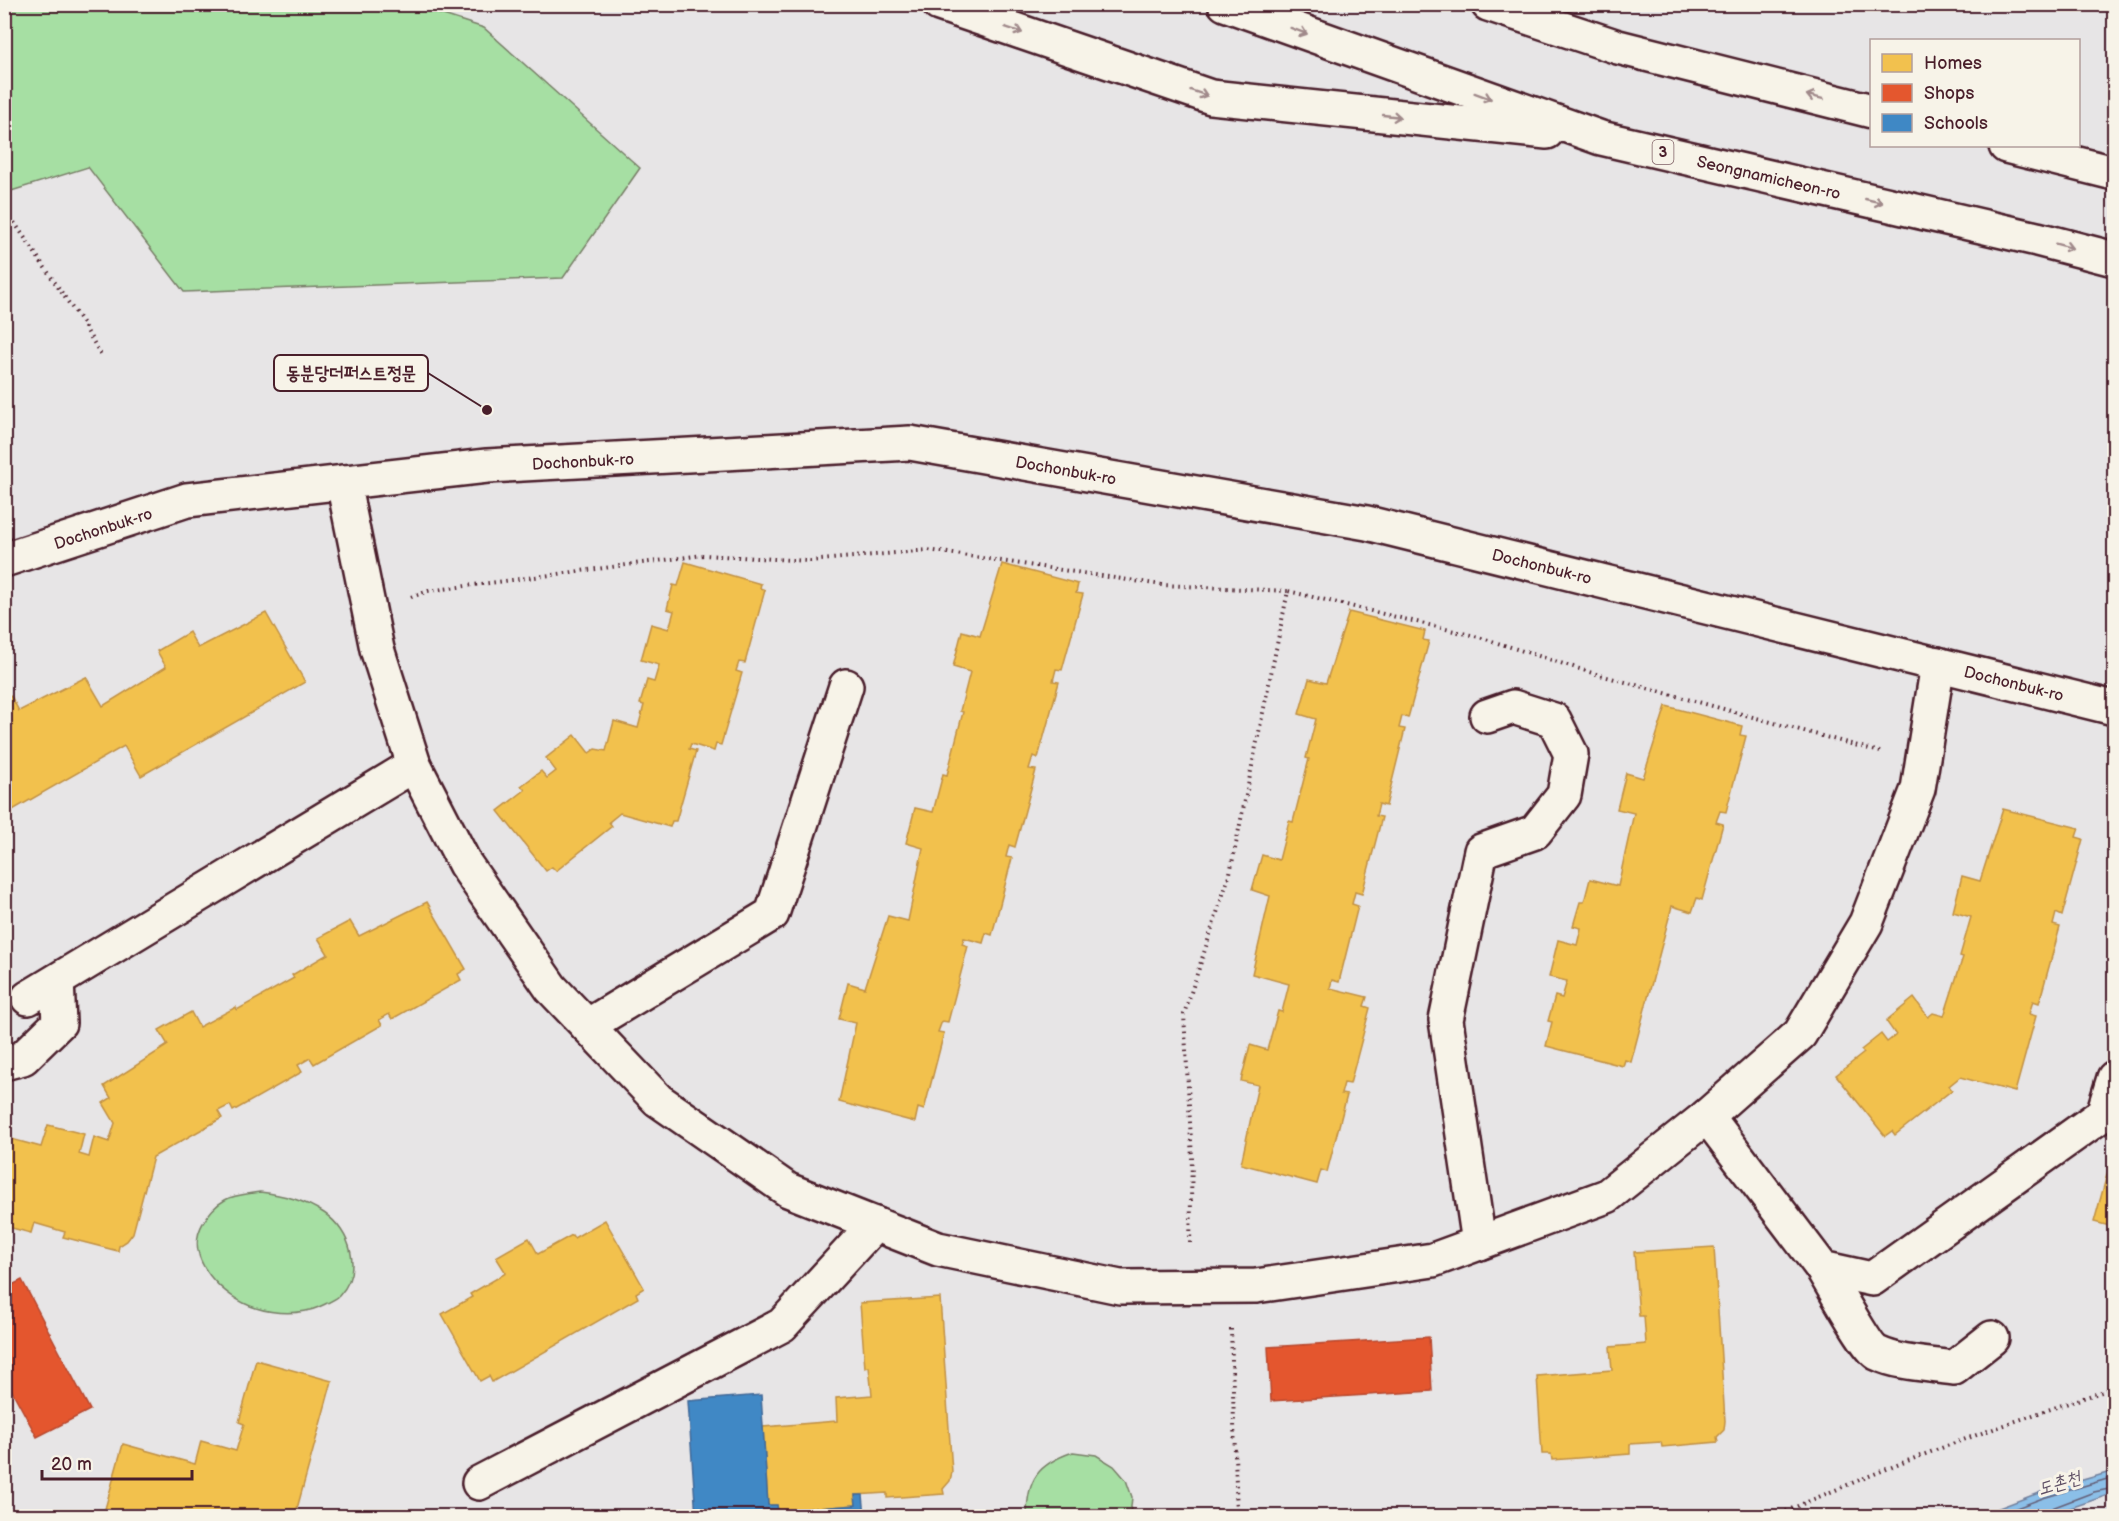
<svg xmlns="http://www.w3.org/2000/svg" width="2119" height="1521" font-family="'Balsamiq Sans','Poor Story',sans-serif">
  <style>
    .green { fill: #a6dfa3; stroke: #787f67; stroke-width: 1.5 }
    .water { fill: #8bbfe8; stroke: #717f9c; stroke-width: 1.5 }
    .homes { fill: #f2c14e; stroke: #c09044; stroke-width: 1.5 }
    .shops { fill: #e4572e; stroke: #b6462d; stroke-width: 1.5 }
    .schools { fill: #3f88c5; stroke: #426897; stroke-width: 1.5 }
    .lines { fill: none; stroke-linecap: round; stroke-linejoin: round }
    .shore { stroke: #645f77; stroke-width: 1.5 }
    .minor-casing { stroke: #4a1f2b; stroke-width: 38 }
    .highway-casing { stroke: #4a1f2b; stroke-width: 38 }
    .path { stroke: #4a1f2b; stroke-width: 4; stroke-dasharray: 1.5 4.5; stroke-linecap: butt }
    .minor { stroke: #f7f3e8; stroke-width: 33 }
    .highway { stroke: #f7f3e8; stroke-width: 33 }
    .oneway { stroke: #a0898a }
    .labels { text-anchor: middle; stroke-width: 6; stroke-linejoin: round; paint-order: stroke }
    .shield { fill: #f7f3e8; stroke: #7e5f64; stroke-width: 1.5 }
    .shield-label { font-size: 15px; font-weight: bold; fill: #4a1f2b }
    .street-label { font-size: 16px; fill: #4a1f2b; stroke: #f7f3e8 }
    .water-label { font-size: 18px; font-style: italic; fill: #5e4f64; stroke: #f7f3e8 }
    .leader { fill: none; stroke: #4a1f2b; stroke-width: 2 }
    .callout-dot { fill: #4a1f2b; stroke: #f7f3e8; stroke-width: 2 }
    .callout { fill: #f7f3e8; stroke: #4a1f2b; stroke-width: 2 }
    .callout-label { font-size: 18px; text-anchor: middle; font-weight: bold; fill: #4a1f2b }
  </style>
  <rect width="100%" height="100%" fill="#e7e5e6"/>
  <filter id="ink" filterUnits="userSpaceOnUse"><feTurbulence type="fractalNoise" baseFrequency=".0167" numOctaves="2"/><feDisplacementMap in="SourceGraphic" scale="12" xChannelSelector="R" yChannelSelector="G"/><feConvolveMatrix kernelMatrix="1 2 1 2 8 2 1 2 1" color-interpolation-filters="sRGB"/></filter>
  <g filter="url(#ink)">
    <!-- green -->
    <g class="green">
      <path d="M 5,4 L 412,5 L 484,28 L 640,168 L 563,278 L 184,292 L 88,167 L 5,193 Z"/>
      <path d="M 260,1192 C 284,1195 304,1200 324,1213 C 351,1231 363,1271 339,1296 C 335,1300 325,1304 319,1307 C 301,1315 274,1314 256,1308 C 224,1298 182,1259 203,1223 C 209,1214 214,1206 225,1200 C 234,1195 249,1194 260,1192 Z"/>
      <path d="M 1073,1452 L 1096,1455 L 1114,1466 L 1126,1480 L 1132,1497 L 1130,1516 L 1027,1516 C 1027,1479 1038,1464 1073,1452 Z"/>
    </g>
    <!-- water -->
    <path class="water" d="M 2114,1471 L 2114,1493 L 2047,1516 L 1978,1516 L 2041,1492 Z"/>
    <!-- homes -->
    <g class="homes">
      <path d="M 685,562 L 761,584 L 760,588 L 765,590 L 745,663 L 739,662 L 736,671 L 742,673 L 721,745 L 716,744 L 714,751 L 691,744 L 689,749 L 696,751 L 676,821 L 672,821 L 670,827 L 620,813 L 609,822 L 612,826 L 556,871 L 552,867 L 546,871 L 498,811 L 525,790 L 521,786 L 541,771 L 547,778 L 556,771 L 546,758 L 575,735 L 589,753 L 595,749 L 606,751 L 614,721 L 638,728 L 644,705 L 640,704 L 647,680 L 654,682 L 659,665 L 641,660 L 651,624 L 669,629 L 674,611 L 667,609 L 673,585 L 678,586 Z"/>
      <path d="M 1002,564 L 1078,584 L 1076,593 L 1083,594 L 1062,670 L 1056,669 L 1053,681 L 1059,682 L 1038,758 L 1033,756 L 1029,769 L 1036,770 L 1015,847 L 1009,845 L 1006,857 L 1012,858 L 992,935 L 986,933 L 983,943 L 964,938 L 962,944 L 968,946 L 948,1022 L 942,1021 L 938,1032 L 944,1033 L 924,1110 L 918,1108 L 915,1122 L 839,1102 L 856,1023 L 839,1019 L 848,983 L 865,988 L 888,916 L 908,921 L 923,848 L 906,843 L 915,808 L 933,812 L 943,774 L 947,775 L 963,712 L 960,711 L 970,672 L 953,667 L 962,631 L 980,636 Z"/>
      <path d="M 1349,612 L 1425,631 L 1423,640 L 1429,641 L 1408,718 L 1402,716 L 1399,728 L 1405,729 L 1386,806 L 1379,804 L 1376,816 L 1382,817 L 1362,894 L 1355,892 L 1352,904 L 1358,906 L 1339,982 L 1332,980 L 1330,988 L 1367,997 L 1364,1006 L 1370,1008 L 1350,1084 L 1344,1083 L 1341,1094 L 1347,1095 L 1327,1172 L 1321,1170 L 1317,1184 L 1241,1164 L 1258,1085 L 1241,1081 L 1250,1045 L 1267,1050 L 1278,1011 L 1282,1012 L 1289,984 L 1252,974 L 1270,896 L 1252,890 L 1262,855 L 1279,860 L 1289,821 L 1293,822 L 1309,759 L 1306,758 L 1316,719 L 1299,714 L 1309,679 L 1326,683 Z"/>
      <path d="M 266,613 L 305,682 L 141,776 L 124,746 L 4,815 L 4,700 L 11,696 L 19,711 L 86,677 L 103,706 L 166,667 L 157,651 L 189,632 L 198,648 Z"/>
      <path d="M 1666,706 L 1742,726 L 1740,735 L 1746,736 L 1726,812 L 1720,811 L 1716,822 L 1723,824 L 1702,900 L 1697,898 L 1692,912 L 1672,906 L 1631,1062 L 1625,1060 L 1623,1066 L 1546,1046 L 1552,1022 L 1548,1021 L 1555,996 L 1562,998 L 1567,981 L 1549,977 L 1558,940 L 1577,945 L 1581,928 L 1573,926 L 1580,902 L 1584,902 L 1590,879 L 1618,886 L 1634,813 L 1617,809 L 1626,773 L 1643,778 Z"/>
      <path d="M 2003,809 L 2079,828 L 2076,837 L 2083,839 L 2062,916 L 2056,913 L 2053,925 L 2060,927 L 2039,1003 L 2033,1001 L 2029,1014 L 2036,1016 L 2015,1092 L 1960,1077 L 1949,1086 L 1952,1090 L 1895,1135 L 1892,1131 L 1885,1136 L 1836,1075 L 1864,1053 L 1861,1050 L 1881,1034 L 1887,1042 L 1896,1035 L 1886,1021 L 1914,998 L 1928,1017 L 1933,1013 L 1944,1016 L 1963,957 L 1960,956 L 1971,917 L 1953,912 L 1962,876 L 1980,881 Z"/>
      <path d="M 427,902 L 466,969 L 458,974 L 461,980 L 392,1019 L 389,1014 L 379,1020 L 382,1025 L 314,1064 L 310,1058 L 298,1065 L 302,1072 L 233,1111 L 230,1105 L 218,1111 L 222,1118 L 153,1157 L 133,1233 L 127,1241 L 119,1246 L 118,1251 L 63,1237 L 65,1232 L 34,1223 L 31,1233 L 4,1226 L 4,1137 L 41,1147 L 48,1125 L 84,1134 L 79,1154 L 89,1157 L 94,1137 L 109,1142 L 115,1123 L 103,1103 L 111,1098 L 104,1086 L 168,1045 L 159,1030 L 191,1012 L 199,1027 L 236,1007 L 237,1010 L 294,978 L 292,975 L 328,954 L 318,938 L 350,921 L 359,936 Z"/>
      <path d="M 2113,1153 L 2114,1153 L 2114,1227 L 2094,1222 Z"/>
      <path d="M 605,1220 L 644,1288 L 636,1293 L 638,1298 L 492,1382 L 489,1376 L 480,1381 L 442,1314 L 472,1297 L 470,1294 L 506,1273 L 496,1257 L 529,1238 L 538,1254 L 572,1235 L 574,1238 Z"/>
      <path d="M 1714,1247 L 1725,1421 L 1724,1430 L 1717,1437 L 1718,1442 L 1662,1447 L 1661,1442 L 1630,1444 L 1630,1454 L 1552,1460 L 1551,1454 L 1542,1454 L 1537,1376 L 1612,1370 L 1610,1347 L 1646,1344 L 1644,1316 L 1639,1316 L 1634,1252 Z"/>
      <path d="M 940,1298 L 952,1472 L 950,1481 L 943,1489 L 944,1494 L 887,1498 L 887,1493 L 855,1495 L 856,1505 L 778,1511 L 777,1505 L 768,1505 L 763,1427 L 837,1421 L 836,1398 L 872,1395 L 869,1367 L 865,1368 L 860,1303 Z"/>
      <path d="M 256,1360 L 332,1381 L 295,1516 L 103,1516 L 123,1444 L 195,1464 L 201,1441 L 236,1451 L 244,1424 L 239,1422 Z"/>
    </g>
    <!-- shops -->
    <g class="shops">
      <path d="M 22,1280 L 90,1410 L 37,1437 L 4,1376 L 4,1289 Z"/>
      <path d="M 1429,1337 L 1432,1391 L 1271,1401 L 1268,1347 Z"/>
    </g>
    <!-- schools -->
    <path class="schools" d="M 761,1395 L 768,1505 L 777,1505 L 778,1511 L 856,1505 L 855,1495 L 863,1495 L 865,1516 L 696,1516 L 688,1401 Z"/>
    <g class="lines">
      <!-- shore -->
      <g class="shore">
        <path d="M 1995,1516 L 2043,1498 L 2114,1477"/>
        <path d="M 2048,1516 L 2048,1512 L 2052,1508 L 2094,1492 L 2114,1488"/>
      </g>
      <defs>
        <g id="minor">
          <path d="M 343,482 L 377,649 L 414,765 L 465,864 L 551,988 L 658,1100 L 788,1190 L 938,1249 L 1120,1287 L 1256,1286 L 1433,1260 L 1607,1196 L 1707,1116 L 1800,1034 L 1866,923 L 1918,789 L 1938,664"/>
          <path d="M 4,560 L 187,500 L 487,466 L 910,443 L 1367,523 L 2114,708"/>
          <path d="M 28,998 L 414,765"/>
          <path d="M 587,1026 L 772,914 L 846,686"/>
          <path d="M 4,1063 L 23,1058 L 59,1023 L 57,981"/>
          <path d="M 1707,1116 L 1822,1268 L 1872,1279 L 2103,1114 L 2114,1078"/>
          <path d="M 1479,1243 L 1446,1020 L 1481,851 L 1535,832 L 1564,795 L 1571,754 L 1554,720 L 1513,707 L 1487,716"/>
          <path d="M 1822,1268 C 1831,1282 1866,1347 1877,1353 C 1900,1364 1929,1364 1954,1368 L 1992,1338"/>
          <path d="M 479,1483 L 782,1325 L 875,1224"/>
        </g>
        <g id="highway">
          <path d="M 939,4 L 1211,97 L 1547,132"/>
          <path d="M 1225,4 L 1601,138 L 2037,239 L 2114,259"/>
          <path d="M 1488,4 L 1618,47 L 1872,111"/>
          <path d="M 2006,146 L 2114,173"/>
        </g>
      </defs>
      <!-- minor casing -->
      <use href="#minor" class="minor-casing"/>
      <!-- highway casing -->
      <use href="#highway" class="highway-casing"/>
      <!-- path -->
      <g class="path">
        <path d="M 4,218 L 12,219 L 83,324 L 101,355"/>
        <path d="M 411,597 L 428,591 L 703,555 L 810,561 L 928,550 L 1162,585 L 1288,591"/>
        <path d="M 1190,1243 L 1192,1159 L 1184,1014 L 1230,873 L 1288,591 L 1479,637 L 1589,672 L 1880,752"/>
        <path d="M 1231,1329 L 1237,1516"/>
        <path d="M 1775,1516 C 1885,1467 1999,1425 2114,1388"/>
      </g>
      <!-- minor -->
      <use href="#minor" class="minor"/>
      <!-- highway -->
      <use href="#highway" class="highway"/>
    </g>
    <!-- one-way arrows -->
    <defs><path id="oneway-shaft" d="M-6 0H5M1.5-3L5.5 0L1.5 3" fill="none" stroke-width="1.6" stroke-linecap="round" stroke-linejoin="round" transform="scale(1.5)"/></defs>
    <g class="oneway">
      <use href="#oneway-shaft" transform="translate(1014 30) rotate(19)"/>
      <use href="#oneway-shaft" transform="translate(1299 31) rotate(20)"/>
      <use href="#oneway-shaft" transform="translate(1199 93) rotate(19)"/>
      <use href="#oneway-shaft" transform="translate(1483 96) rotate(20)"/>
      <use href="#oneway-shaft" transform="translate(1815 97) rotate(-166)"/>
      <use href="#oneway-shaft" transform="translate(1392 116) rotate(6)"/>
      <use href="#oneway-shaft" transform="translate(1874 201) rotate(13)"/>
      <use href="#oneway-shaft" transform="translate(2064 246) rotate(15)"/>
    </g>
  </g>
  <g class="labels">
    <!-- shield labels -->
    <rect class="shield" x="1652.5" y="140" width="21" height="24" rx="4.5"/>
    <g class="shield-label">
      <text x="1663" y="157">3</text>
    </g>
    <!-- street labels -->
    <g class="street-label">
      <text transform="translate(1769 177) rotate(13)" y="6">Seongnamicheon-ro</text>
      <text transform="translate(583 461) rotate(-3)" y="6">Dochonbuk-ro</text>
      <text transform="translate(1066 470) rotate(10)" y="6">Dochonbuk-ro</text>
      <text transform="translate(103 528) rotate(-18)" y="6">Dochonbuk-ro</text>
      <text transform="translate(1542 566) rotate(14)" y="6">Dochonbuk-ro</text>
      <text transform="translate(2014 683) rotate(14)" y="6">Dochonbuk-ro</text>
    </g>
    <!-- water labels -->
    <g class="water-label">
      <text transform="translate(2059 1483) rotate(-17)" y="6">도촌천</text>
    </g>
  </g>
  <!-- callouts -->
  <path class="leader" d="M487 410L428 373"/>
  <circle class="callout-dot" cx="487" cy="410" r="6"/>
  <rect class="callout" x="274" y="355" width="154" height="36" rx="6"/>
  <g class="callout-label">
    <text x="351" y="379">동분당더퍼스트정문</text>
  </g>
  <!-- margin -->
  <rect width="2119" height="1521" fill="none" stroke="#f7f3e8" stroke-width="24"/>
  <rect x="12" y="12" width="2095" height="1497" fill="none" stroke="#4a1f2b" stroke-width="2" filter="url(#ink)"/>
  <!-- legend -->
  <rect x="1870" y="39" width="210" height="108" fill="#f7f3e8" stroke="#b29e9c" stroke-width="1.5"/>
  <rect x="1882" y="54" width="30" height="18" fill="#f2c14e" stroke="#b29e9c" stroke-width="1.5"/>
  <text x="1924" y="69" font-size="18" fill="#4a1f2b">Homes</text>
  <rect x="1882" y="84" width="30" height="18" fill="#e4572e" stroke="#b29e9c" stroke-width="1.5"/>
  <text x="1924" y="99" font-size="18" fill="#4a1f2b">Shops</text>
  <rect x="1882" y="114" width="30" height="18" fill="#3f88c5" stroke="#b29e9c" stroke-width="1.5"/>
  <text x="1924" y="129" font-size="18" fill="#4a1f2b">Schools</text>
  <!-- scale -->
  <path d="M42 1470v9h150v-9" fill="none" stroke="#4a1f2b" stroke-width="3"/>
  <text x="51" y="1470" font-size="18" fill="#4a1f2b" stroke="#f7f3e8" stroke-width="4.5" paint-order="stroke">20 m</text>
</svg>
